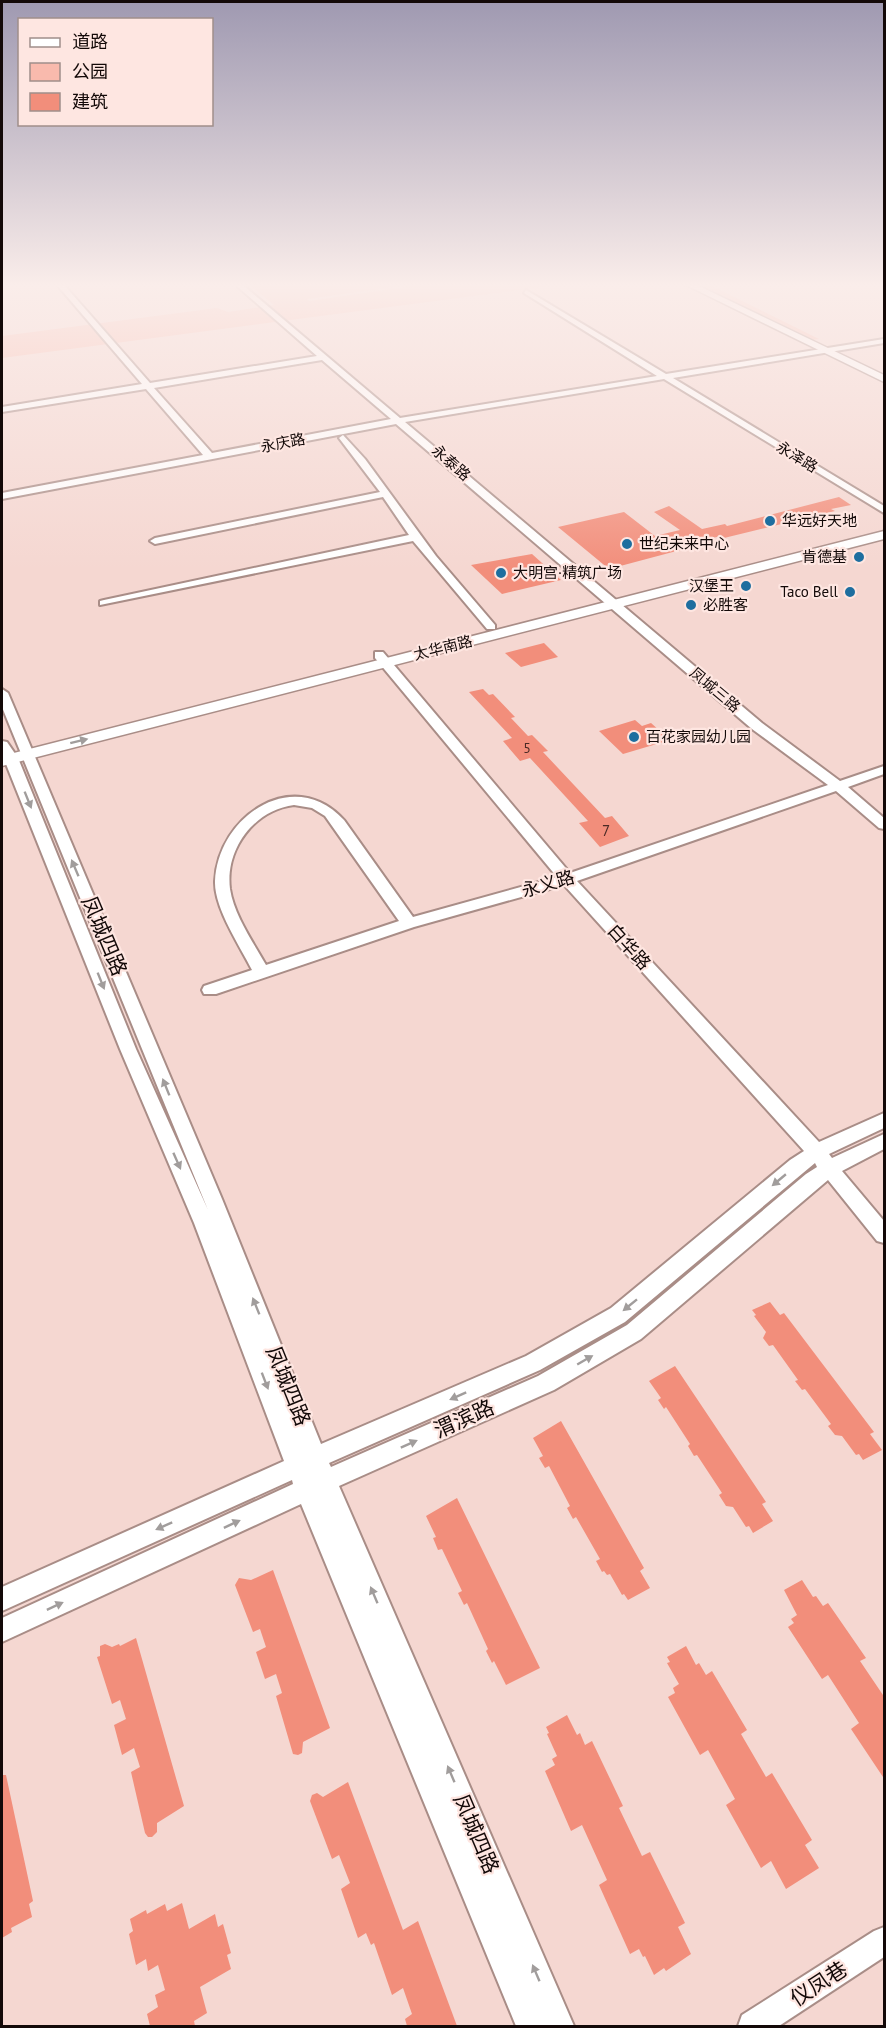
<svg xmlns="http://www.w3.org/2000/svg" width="886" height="2028" font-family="'PT Sans','Noto Sans SC',sans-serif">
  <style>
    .green { fill: #f9baad }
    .building { fill: #f28e7b }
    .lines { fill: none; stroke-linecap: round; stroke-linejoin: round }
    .minor-casing { stroke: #a98d87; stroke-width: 4 }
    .major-casing { stroke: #a98d87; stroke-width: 3 }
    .minor { fill: #fff; fill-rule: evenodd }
    .major { fill: #fff; fill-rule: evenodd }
    .oneway { fill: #a19d9c }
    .poi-dot { fill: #1e6e9f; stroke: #fee6e1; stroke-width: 2 }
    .labels { text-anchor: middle; stroke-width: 4.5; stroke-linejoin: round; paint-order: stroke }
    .far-number-label { font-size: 14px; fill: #4b2a25 }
    .far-street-label { font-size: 15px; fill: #130908; stroke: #fee6e1 }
    .far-poi-label { font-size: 15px; fill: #130908; stroke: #fee6e1; text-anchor: start }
    .number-label { font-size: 15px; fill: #4b2a25 }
    .street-label { font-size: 18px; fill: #130908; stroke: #fee6e1 }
    .near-street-label { font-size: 21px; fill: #130908; stroke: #fee6e1 }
  </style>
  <rect width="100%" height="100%" fill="#f5d7d1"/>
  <!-- green -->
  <g class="green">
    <path d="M 251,286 L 401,286 L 307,299 L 309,301 L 413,286 L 549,286 L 2,358 L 2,336 L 217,308 L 228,312 L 274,305 Z"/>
    <path d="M 697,286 L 712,286 L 819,339 L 812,340 Z"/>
  </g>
  <!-- building -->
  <g class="building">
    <path d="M 839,497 L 851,505 L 831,509 L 835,511 L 724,538 L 721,536 L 679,546 L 684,549 L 609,569 L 558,527 L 624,512 L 655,536 L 680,530 L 654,512 L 669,506 L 702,529 L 725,524 L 727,526 Z"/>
    <path d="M 532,554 L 561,580 L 502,594 L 471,565 Z"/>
    <path d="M 544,643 L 558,657 L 521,667 L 505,653 Z"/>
    <path d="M 483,689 L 489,695 L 493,694 L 515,717 L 511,718 L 528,736 L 532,735 L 548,751 L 543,752 L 605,818 L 612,816 L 629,836 L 600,847 L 579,823 L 588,821 L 530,758 L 520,761 L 503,741 L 512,738 L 469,692 Z"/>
    <path d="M 635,720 L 642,726 L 651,723 L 670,740 L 623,754 L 599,731 Z"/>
    <path d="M 770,1302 L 780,1315 L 784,1313 L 874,1432 L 870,1434 L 882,1450 L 863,1460 L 859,1454 L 856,1455 L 842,1436 L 835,1435 L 828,1426 L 831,1424 L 805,1389 L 802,1390 L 795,1381 L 798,1380 L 773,1345 L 769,1346 L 763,1338 L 766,1332 L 754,1316 L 756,1315 L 752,1310 Z"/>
    <path d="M 675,1366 L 766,1502 L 762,1504 L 773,1521 L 753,1533 L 749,1526 L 746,1527 L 733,1507 L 726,1506 L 719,1495 L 722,1493 L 697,1455 L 694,1456 L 688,1446 L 690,1444 L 666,1407 L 664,1409 L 658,1400 L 661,1398 L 649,1381 Z"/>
    <path d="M 561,1421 L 644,1568 L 640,1571 L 650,1588 L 628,1600 L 624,1594 L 622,1595 L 610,1574 L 607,1575 L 604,1571 L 602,1572 L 596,1561 L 600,1559 L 576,1517 L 573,1519 L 567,1508 L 570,1506 L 549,1466 L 545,1468 L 539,1458 L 543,1456 L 533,1438 Z"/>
    <path d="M 457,1498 L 540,1668 L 506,1685 L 494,1661 L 492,1663 L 486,1651 L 488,1649 L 467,1603 L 464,1605 L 458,1593 L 462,1591 L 442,1549 L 438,1550 L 433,1538 L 436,1537 L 426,1516 Z"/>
    <path d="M 273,1570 L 330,1728 L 303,1742 L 302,1753 L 298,1755 L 293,1754 L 276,1696 L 282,1693 L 276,1674 L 265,1679 L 256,1652 L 266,1647 L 260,1629 L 253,1632 L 235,1585 L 239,1578 L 251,1580 Z"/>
    <path d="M 802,1580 L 813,1597 L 816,1596 L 823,1606 L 828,1603 L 866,1658 L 860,1661 L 885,1698 L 885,1780 L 851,1729 L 859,1723 L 828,1675 L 822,1679 L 788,1627 L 794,1623 L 791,1619 L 797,1615 L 784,1590 Z"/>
    <path d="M 136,1638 L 184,1806 L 157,1823 L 157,1832 L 152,1837 L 148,1837 L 145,1833 L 131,1772 L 140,1767 L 134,1748 L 122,1755 L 114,1725 L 126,1719 L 120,1700 L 112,1704 L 97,1657 L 100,1656 L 100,1646 L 105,1644 L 112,1647 L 119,1644 L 120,1646 Z"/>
    <path d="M 686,1646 L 696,1665 L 699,1663 L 706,1675 L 712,1671 L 747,1730 L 741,1734 L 766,1777 L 772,1773 L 812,1840 L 805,1845 L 819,1868 L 786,1889 L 771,1861 L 761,1868 L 726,1805 L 735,1799 L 708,1750 L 700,1755 L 668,1697 L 675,1693 L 673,1688 L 679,1684 L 667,1663 L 670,1662 L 667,1657 Z"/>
    <path d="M 567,1715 L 577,1735 L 580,1733 L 585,1745 L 592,1741 L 623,1806 L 619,1808 L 642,1856 L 650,1852 L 685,1923 L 678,1927 L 691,1954 L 666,1971 L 664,1968 L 654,1975 L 645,1956 L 643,1957 L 639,1949 L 630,1954 L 599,1885 L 607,1880 L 582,1825 L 571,1831 L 545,1771 L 555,1765 L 552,1759 L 557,1756 L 547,1734 L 549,1733 L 546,1727 Z"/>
    <path d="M 2,1775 L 6,1775 L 33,1901 L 29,1904 L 32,1917 L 11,1928 L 12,1932 L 2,1938 Z"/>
    <path d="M 348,1782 L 403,1930 L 418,1921 L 457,2026 L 407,2026 L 405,2019 L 412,2014 L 403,1988 L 392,1995 L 374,1943 L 371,1945 L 366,1933 L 358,1938 L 341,1889 L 350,1883 L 339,1855 L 332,1859 L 310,1801 L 312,1795 L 317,1793 L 323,1797 Z"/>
    <path d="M 182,1903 L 189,1929 L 215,1914 L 218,1927 L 223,1924 L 231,1953 L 227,1955 L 231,1969 L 200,1987 L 207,2013 L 194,2021 L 195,2026 L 150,2026 L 147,2014 L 158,2007 L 155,1995 L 165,1990 L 158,1965 L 148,1971 L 146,1959 L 136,1965 L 129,1934 L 133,1931 L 130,1919 L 146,1910 L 147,1914 L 165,1904 L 167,1911 Z"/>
  </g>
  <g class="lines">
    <defs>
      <g id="minor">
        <path d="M 58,286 L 65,286 L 150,383 L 317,356 L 237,286 L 244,286 L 400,418 L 657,376 L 524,293 L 526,290 L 666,374 L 884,339 L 884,343 L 673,378 L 884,506 L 884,513 L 664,379 L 405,422 L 762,723 L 840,781 L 884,766 L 884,774 L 848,787 L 884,818 L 884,829 L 879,828 L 836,791 L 577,881 L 819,1142 L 884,1113 L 884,1128 L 829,1154 L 832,1158 L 884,1134 L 884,1149 L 842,1171 L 884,1221 L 884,1243 L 877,1241 L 828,1180 L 641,1339 L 554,1390 L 339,1486 L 574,2026 L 516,2026 L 301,1504 L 2,1642 L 2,1618 L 293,1484 L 292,1480 L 2,1611 L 2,1587 L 284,1461 L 194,1223 L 120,1049 L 2,754 L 2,741 L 7,742 L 18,758 L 136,1049 L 208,1210 L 2,707 L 2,689 L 8,693 L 222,1199 L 321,1444 L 526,1356 L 611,1308 L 790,1160 L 804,1151 L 564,885 L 414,927 L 216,994 L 204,994 L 202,990 L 204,986 L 252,970 C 240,946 214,908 215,881 C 218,816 294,765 344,820 L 413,917 L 557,877 L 375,658 L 375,652 L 383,652 L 570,873 L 828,785 L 752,729 L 396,424 L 2,499 L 2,493 L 203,455 L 146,389 L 2,412 L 2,407 L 142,384 ZM 322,360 L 391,419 L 212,453 L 154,388 ZM 294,805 L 312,808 L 325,816 L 399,921 L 266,965 C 253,942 234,915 230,889 C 225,848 255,810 294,805 ZM 815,1163 L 817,1167 L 806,1174 L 627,1325 L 538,1376 L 331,1467 L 329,1463 L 540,1370 L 625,1322 Z"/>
        <path d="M 343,435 L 365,459 L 436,556 L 495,625 L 495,629 L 487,629 L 413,541 L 100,605 L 100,601 L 104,600 L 409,535 L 383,497 L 155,544 L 150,541 L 155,538 L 380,492 L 339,438 Z"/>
        <path d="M 884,1927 L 884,1957 L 779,2026 L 738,2026 L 742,2015 L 874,1931 Z"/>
      </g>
      <g id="major">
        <path d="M 688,286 L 699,286 L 884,375 L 884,382 Z"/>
        <path d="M 884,531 L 884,539 L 2,766 L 2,756 Z"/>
      </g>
    </defs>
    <!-- minor casing -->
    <use href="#minor" class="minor-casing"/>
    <!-- major casing -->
    <use href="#major" class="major-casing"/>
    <!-- minor -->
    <use href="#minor" class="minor"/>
    <!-- major -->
    <use href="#major" class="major"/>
  </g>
  <!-- one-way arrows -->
  <defs><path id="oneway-solid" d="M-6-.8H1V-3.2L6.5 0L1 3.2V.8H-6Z" transform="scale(1.5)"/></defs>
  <g class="oneway">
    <use href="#oneway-solid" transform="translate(79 741) rotate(-14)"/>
    <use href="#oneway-solid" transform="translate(28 800) rotate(68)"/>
    <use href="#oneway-solid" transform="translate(75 868) rotate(-113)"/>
    <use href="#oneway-solid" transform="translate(101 981) rotate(68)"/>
    <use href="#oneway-solid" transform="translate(166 1087) rotate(-112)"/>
    <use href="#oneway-solid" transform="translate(177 1161) rotate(66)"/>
    <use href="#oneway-solid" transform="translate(779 1180) rotate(140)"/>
    <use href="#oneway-solid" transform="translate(630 1305) rotate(141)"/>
    <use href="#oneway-solid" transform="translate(256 1306) rotate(-112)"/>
    <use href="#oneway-solid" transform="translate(585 1360) rotate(-30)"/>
    <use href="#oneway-solid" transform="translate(265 1381) rotate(69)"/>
    <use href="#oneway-solid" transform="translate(458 1396) rotate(156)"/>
    <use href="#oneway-solid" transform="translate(409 1444) rotate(-24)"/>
    <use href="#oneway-solid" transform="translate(232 1524) rotate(-25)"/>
    <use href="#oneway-solid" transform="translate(164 1526) rotate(156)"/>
    <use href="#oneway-solid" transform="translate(374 1595) rotate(-113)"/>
    <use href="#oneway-solid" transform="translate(55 1606) rotate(-25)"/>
    <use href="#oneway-solid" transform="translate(451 1774) rotate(-113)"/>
    <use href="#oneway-solid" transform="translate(536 1973) rotate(-113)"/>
  </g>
  <!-- sky -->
  <linearGradient id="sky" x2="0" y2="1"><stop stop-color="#9f99b1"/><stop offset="0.5" stop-color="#faedea"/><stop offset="1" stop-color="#faedea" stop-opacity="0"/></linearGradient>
  <rect width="886" height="570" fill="url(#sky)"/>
  <!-- markers -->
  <g class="poi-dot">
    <circle cx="770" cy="521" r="6"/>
    <circle cx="627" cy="544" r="6"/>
    <circle cx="859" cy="557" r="6"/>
    <circle cx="501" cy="573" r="6"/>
    <circle cx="746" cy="586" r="6"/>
    <circle cx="850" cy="592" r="6"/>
    <circle cx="691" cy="605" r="6"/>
    <circle cx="634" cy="737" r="6"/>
  </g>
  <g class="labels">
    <!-- far-number labels -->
    <g class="far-number-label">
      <text x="527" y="753">5</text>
    </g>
    <!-- far-street labels -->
    <g class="far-street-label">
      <text transform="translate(283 443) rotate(-11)" y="5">永庆路</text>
      <text transform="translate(797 457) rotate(31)" y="5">永泽路</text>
      <text transform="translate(451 463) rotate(41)" y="5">永泰路</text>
      <text transform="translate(443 648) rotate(-14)" y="5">太华南路</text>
      <text transform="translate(715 690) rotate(40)" y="5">凤城三路</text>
    </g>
    <!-- far-poi labels -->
    <g class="far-poi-label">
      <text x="782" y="526">华远好天地</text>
      <text x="639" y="549">世纪未来中心</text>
      <text x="847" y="562" text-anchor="end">肯德基</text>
      <text x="513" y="578">大明宫·精筑广场</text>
      <text x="734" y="591" text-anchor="end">汉堡王</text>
      <text x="838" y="597" text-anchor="end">Taco Bell</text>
      <text x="703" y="610">必胜客</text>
      <text x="646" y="742">百花家园幼儿园</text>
    </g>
    <!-- number labels -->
    <g class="number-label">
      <text x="606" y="836">7</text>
    </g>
    <!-- street labels -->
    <g class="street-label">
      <text transform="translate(548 884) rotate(-16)" y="6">永义路</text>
      <text transform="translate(629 947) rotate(48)" y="6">白华路</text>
    </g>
    <!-- near-street labels -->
    <g class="near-street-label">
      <text transform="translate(104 936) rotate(67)" y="7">凤城四路</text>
      <text transform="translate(288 1386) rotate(68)" y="7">凤城四路</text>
      <text transform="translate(464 1419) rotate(-24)" y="7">渭滨路</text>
      <text transform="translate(476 1834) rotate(67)" y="7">凤城四路</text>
      <text transform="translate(819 1984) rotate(-33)" y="7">仪凤巷</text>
    </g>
  </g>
  <!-- border -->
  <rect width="886" height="2028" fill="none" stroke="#130908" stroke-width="6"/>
  <!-- legend -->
  <rect x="18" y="18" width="195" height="108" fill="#fee6e1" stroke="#a08e8a" stroke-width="1.5"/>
  <rect x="30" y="38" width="30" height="9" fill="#ffffff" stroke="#a08e8a" stroke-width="1.5"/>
  <text x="72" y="48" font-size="18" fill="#130908">道路</text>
  <rect x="30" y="63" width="30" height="18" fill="#f9baad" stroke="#a08e8a" stroke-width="1.5"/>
  <text x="72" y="78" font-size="18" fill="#130908">公园</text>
  <rect x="30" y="93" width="30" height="18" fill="#f28e7b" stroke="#a08e8a" stroke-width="1.5"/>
  <text x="72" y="108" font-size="18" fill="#130908">建筑</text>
</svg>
